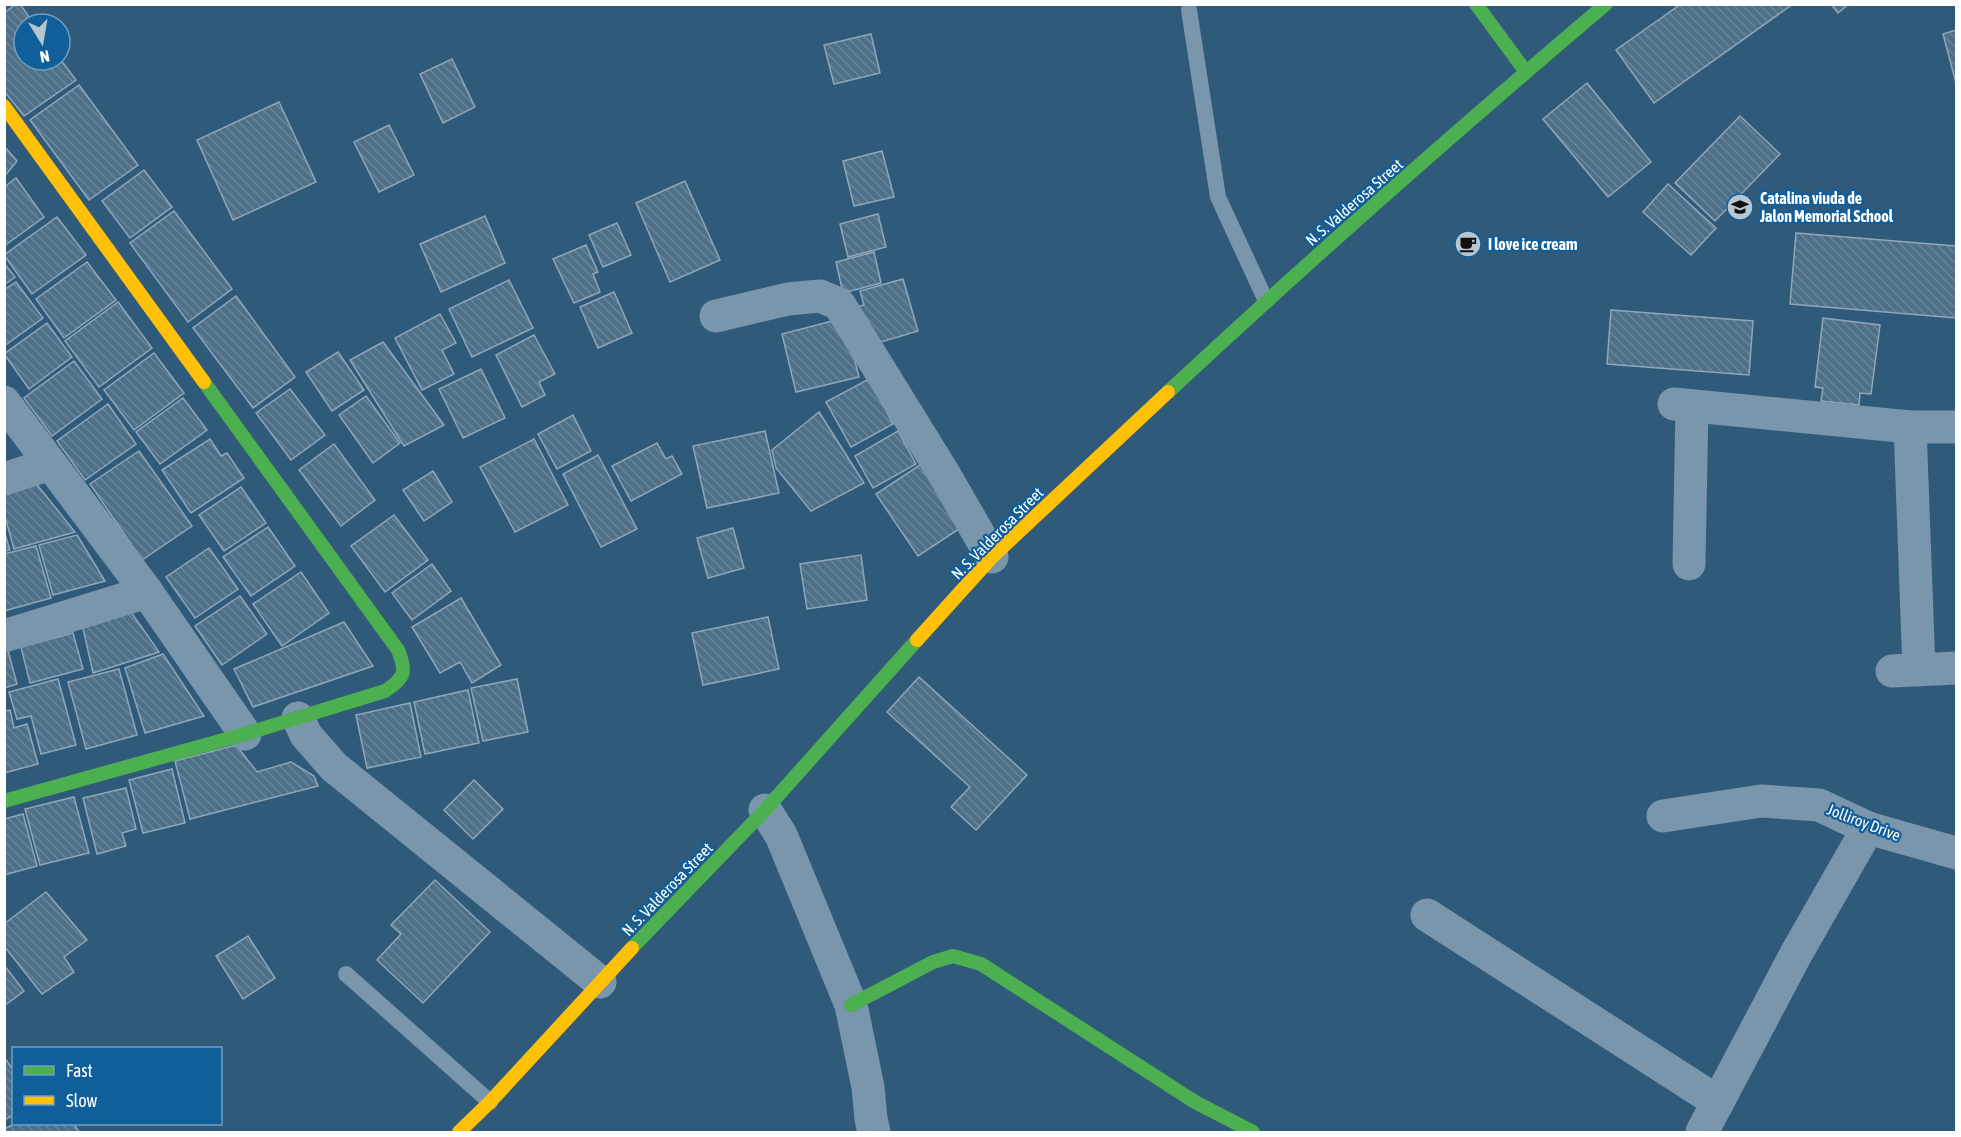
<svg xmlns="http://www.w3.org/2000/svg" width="1961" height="1137" font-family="'Asap Condensed',sans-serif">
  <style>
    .building { fill: url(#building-back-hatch); stroke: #8fa7b9; stroke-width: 1.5 }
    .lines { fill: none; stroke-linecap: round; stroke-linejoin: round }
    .lane { stroke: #7a96ad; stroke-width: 16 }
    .street { stroke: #7a96ad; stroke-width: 33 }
    .fast { stroke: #4caf50; stroke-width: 14 }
    .slow { stroke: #ffc107; stroke-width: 14 }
    .labels { text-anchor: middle; stroke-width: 4.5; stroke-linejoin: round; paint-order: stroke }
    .poi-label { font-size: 16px; font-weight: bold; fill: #fff; stroke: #105e9a; text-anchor: start }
    .street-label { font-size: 16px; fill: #fff; stroke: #105e9a }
  </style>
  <defs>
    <pattern id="building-back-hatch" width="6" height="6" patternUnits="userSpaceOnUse" patternTransform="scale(1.5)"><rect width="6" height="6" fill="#4d6f88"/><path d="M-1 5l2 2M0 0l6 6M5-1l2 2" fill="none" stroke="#68859a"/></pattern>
  </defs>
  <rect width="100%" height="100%" fill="#305a7a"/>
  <!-- building -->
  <g class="building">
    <path d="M 16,4 L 20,4 L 34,24 L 24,24 L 24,60 L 60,59 L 76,80 L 24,116 L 4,91 L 4,13 Z"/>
    <path d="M 1681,4 L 1793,4 L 1654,103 L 1616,50 Z"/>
    <path d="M 1831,4 L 1849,4 L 1838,13 Z"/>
    <path d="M 1956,30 L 1956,83 L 1943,34 Z"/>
    <path d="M 871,34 L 880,73 L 834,84 L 824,45 Z"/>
    <path d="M 452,59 L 475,107 L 443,123 L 420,74 Z"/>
    <path d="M 1587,83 L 1651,162 L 1608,197 L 1543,119 Z"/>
    <path d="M 79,85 L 138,165 L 89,200 L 30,120 Z"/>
    <path d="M 279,102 L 316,182 L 233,220 L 197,140 Z"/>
    <path d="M 1740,116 L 1780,154 L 1715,221 L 1675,183 Z"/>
    <path d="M 389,125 L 414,175 L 379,192 L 354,142 Z"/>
    <path d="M 4,146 L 17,161 L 4,177 Z"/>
    <path d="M 882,151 L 894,197 L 854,206 L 843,161 Z"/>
    <path d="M 144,170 L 172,207 L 130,238 L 102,201 Z"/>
    <path d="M 16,178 L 44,217 L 4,246 L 4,187 Z"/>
    <path d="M 685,181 L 720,260 L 670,282 L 636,203 Z"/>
    <path d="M 1668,184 L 1716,228 L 1691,255 L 1643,212 Z"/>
    <path d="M 174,211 L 232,289 L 188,322 L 130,243 Z"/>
    <path d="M 878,214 L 886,247 L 848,257 L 840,224 Z"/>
    <path d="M 485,216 L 505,263 L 441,292 L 420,244 Z"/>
    <path d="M 57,217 L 86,255 L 32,294 L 4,255 Z"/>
    <path d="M 617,223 L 631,255 L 603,267 L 589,235 Z"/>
    <path d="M 1796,233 L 1956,246 L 1956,318 L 1790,304 Z"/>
    <path d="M 586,245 L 598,272 L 593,274 L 600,292 L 574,303 L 553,259 Z"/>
    <path d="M 874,252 L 881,283 L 843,293 L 836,262 Z"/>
    <path d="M 87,262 L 116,300 L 64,338 L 36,299 Z"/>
    <path d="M 4,263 L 15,277 L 4,285 Z"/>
    <path d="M 903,279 L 918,331 L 864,347 L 853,308 L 864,305 L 860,291 Z"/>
    <path d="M 509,280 L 533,328 L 472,357 L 449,309 Z"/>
    <path d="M 16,282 L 43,318 L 4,346 L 4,290 Z"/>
    <path d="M 614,292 L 632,333 L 598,348 L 580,307 Z"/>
    <path d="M 236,296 L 295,377 L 253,408 L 193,328 Z"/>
    <path d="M 118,302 L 152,348 L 99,387 L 65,341 Z"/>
    <path d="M 1611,310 L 1753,321 L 1749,375 L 1607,364 Z"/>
    <path d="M 440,314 L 456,343 L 442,350 L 454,374 L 422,390 L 395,338 Z"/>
    <path d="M 844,318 L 859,377 L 796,392 L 782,334 Z"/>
    <path d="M 1823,318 L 1880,325 L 1871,394 L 1860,393 L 1859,405 L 1821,401 L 1823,388 L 1815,387 Z"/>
    <path d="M 47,323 L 72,357 L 29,389 L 4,354 Z"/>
    <path d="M 534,335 L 555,374 L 539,382 L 545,395 L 522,407 L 496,355 Z"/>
    <path d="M 383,342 L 444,425 L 404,446 L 350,360 Z"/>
    <path d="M 338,352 L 364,390 L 332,411 L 306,372 Z"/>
    <path d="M 154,353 L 184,393 L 134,430 L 104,390 Z"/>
    <path d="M 74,361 L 102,399 L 52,436 L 24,398 Z"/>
    <path d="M 481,369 L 505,418 L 463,438 L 439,389 Z"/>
    <path d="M 869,379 L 893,424 L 851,447 L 826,402 Z"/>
    <path d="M 290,389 L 325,435 L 291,460 L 256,413 Z"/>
    <path d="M 366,396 L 400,443 L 373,463 L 339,415 Z"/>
    <path d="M 183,398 L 207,430 L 160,464 L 136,432 Z"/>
    <path d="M 108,404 L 136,444 L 85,480 L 57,441 Z"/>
    <path d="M 819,412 L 864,483 L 811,511 L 776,468 L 772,450 Z"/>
    <path d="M 573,415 L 591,451 L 557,469 L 538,434 Z"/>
    <path d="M 765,431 L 779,493 L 707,508 L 693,446 Z"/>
    <path d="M 898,431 L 916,464 L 873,488 L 855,456 Z"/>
    <path d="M 210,439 L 221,456 L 227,453 L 244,478 L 191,513 L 162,470 Z"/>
    <path d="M 534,439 L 568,505 L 515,532 L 480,467 Z"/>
    <path d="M 657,443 L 666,459 L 672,456 L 682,474 L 631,501 L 612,466 Z"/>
    <path d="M 334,444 L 375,500 L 341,526 L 299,470 Z"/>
    <path d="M 139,451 L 192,526 L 142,560 L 90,484 Z"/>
    <path d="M 598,455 L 637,529 L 601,547 L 563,474 Z"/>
    <path d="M 923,463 L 965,525 L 918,556 L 876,494 Z"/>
    <path d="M 433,471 L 452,502 L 424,521 L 403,490 Z"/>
    <path d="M 34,481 L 75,532 L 14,549 L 4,513 L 4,490 Z"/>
    <path d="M 241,487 L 266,523 L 224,551 L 199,515 Z"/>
    <path d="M 394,515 L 428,560 L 385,592 L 351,546 Z"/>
    <path d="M 268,527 L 295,566 L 251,596 L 223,557 Z"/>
    <path d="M 733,528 L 744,568 L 708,578 L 697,538 Z"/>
    <path d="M 4,531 L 10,550 L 4,551 Z"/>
    <path d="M 77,535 L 105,581 L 53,595 L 39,545 Z"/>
    <path d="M 36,546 L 51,598 L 4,611 L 4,554 Z"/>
    <path d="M 209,548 L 238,589 L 195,618 L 166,577 Z"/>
    <path d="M 861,555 L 867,600 L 807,609 L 800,564 Z"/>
    <path d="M 432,564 L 451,591 L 412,620 L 392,593 Z"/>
    <path d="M 301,572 L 329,613 L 282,646 L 253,604 Z"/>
    <path d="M 240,596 L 267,634 L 222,665 L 195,626 Z"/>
    <path d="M 461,598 L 501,665 L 472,683 L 460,662 L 440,673 L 412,627 Z"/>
    <path d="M 131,612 L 159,652 L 93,673 L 83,628 Z"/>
    <path d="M 768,617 L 779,669 L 703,685 L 692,633 Z"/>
    <path d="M 344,622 L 373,666 L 253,707 L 234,669 Z"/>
    <path d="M 73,633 L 83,669 L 30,683 L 21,647 Z"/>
    <path d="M 7,647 L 17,684 L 4,688 L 4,648 Z"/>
    <path d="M 163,654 L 204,716 L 145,733 L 125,668 Z"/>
    <path d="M 119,669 L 137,735 L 86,749 L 68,682 Z"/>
    <path d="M 919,677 L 1027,775 L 976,830 L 951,807 L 970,787 L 887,712 Z"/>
    <path d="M 58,679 L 76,745 L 41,754 L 31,716 L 17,719 L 9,692 Z"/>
    <path d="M 517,679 L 528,732 L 483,741 L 471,688 Z"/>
    <path d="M 468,690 L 479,743 L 425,754 L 414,702 Z"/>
    <path d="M 410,703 L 421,757 L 367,768 L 356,715 Z"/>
    <path d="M 10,710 L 14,728 L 27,724 L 38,764 L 4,773 L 4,711 Z"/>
    <path d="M 236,745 L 257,772 L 291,762 L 314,776 L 318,786 L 190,819 L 175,761 Z"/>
    <path d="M 172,769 L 185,823 L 143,833 L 129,780 Z"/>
    <path d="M 474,780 L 503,809 L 473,839 L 444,810 Z"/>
    <path d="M 126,788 L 136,829 L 122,833 L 126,846 L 97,854 L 83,798 Z"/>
    <path d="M 74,797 L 89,853 L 40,865 L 25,809 Z"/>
    <path d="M 23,814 L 37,866 L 4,875 L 4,819 Z"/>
    <path d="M 435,880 L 490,932 L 423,1003 L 377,960 L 401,934 L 391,925 Z"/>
    <path d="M 46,892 L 87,940 L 64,957 L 74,972 L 42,994 L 4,946 L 4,924 Z"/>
    <path d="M 248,936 L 275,978 L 243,999 L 216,956 Z"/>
    <path d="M 4,965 L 24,991 L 4,1006 Z"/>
    <path d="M 4,1057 L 14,1071 L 14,1115 L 4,1120 Z"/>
    <path d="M 14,1124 L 74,1124 L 79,1132 L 4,1132 L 4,1129 Z"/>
  </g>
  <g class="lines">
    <!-- lane -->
    <g class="lane">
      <path d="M 1189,10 L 1218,197 L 1266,301"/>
      <path d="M 346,974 L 490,1102"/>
    </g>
    <!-- street -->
    <g class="street">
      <path d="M 716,316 L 788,299 L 820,296 L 839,304 L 944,474 L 992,557"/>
      <path d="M 4,402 L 147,592 L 245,734"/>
      <path d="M 1674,404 L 1910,427 L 1956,427"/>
      <path d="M 1910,427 L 1919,670"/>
      <path d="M 4,479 L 50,464"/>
      <path d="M 1689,564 L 1692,406"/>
      <path d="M 4,636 L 147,592"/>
      <path d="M 1892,671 L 1956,668"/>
      <path d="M 298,718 L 306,735 L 334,767 L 600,982"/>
      <path d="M 765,810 L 781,835 L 851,1005 L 868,1087 L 871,1119 L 874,1132"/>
      <path d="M 1663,816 L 1761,801 L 1819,805 L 1868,828 L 1956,853"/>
      <path d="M 1427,915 L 1718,1102"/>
      <path d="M 1702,1132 L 1796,954 L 1868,828"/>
    </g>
    <!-- fast -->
    <g class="fast">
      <path d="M 1476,4 L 1526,72"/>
      <path d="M 1168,392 C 1311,259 1457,130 1606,4"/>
      <path d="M 4,801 L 245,734 L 385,691 C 405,678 407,672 398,650 L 204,382"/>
      <path d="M 632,948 L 765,810 L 917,640"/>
      <path d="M 851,1005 L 933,962 L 953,956 L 981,964 L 1195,1102 L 1253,1132"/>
    </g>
    <!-- slow -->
    <g class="slow">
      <path d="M 4,106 L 204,382"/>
      <path d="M 917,640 L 992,557 L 1168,392"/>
      <path d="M 459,1132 L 490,1102 L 632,948"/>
    </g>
  </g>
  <!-- icons -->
  <defs>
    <symbol id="school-disc" viewBox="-11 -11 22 22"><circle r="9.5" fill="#b7c5d0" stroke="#105e9a"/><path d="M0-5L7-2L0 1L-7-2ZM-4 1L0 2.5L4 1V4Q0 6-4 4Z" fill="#111"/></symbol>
    <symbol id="cafe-disc" viewBox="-11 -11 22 22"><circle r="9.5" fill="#b7c5d0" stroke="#105e9a"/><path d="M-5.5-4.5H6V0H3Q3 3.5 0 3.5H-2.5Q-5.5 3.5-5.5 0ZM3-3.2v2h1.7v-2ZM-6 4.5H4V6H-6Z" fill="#111"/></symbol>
  </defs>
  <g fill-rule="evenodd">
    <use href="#school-disc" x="1725" y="192" width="30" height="30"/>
    <use href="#cafe-disc" x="1453" y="229" width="30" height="30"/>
  </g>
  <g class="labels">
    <!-- poi labels -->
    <g class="poi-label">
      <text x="1760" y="204">Catalina viuda de<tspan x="1760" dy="18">Jalon Memorial School</tspan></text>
      <text x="1488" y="250">I love ice cream</text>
    </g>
    <!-- street labels -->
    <g class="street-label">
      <text transform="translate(1354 202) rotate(-41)" y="6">N. S. Valderosa Street</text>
      <text transform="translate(997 533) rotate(-45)" y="6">N. S. Valderosa Street</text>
      <text transform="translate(1864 822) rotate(21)" y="6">Jolliroy Drive</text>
      <text transform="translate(667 889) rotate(-46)" y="6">N. S. Valderosa Street</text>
    </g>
  </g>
  <!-- border -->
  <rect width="1961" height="1137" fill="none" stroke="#ffffff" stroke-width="12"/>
  <!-- legend -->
  <rect x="12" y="1047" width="210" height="78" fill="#105e9a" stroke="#709ec2" stroke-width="1.5"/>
  <rect x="24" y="1066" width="30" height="9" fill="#4caf50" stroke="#709ec2" stroke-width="1.5"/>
  <text x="66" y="1077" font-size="18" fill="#ffffff">Fast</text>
  <rect x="24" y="1096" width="30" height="9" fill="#ffc107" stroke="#709ec2" stroke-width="1.5"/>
  <text x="66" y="1107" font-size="18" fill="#ffffff">Slow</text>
  <!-- north arrow -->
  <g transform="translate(42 42) rotate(169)"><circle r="28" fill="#105e9a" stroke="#709ec2" stroke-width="1.5"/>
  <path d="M0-4.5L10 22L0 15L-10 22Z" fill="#b7c5d0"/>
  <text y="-9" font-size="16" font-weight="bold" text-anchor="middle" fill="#ffffff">N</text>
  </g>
</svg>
